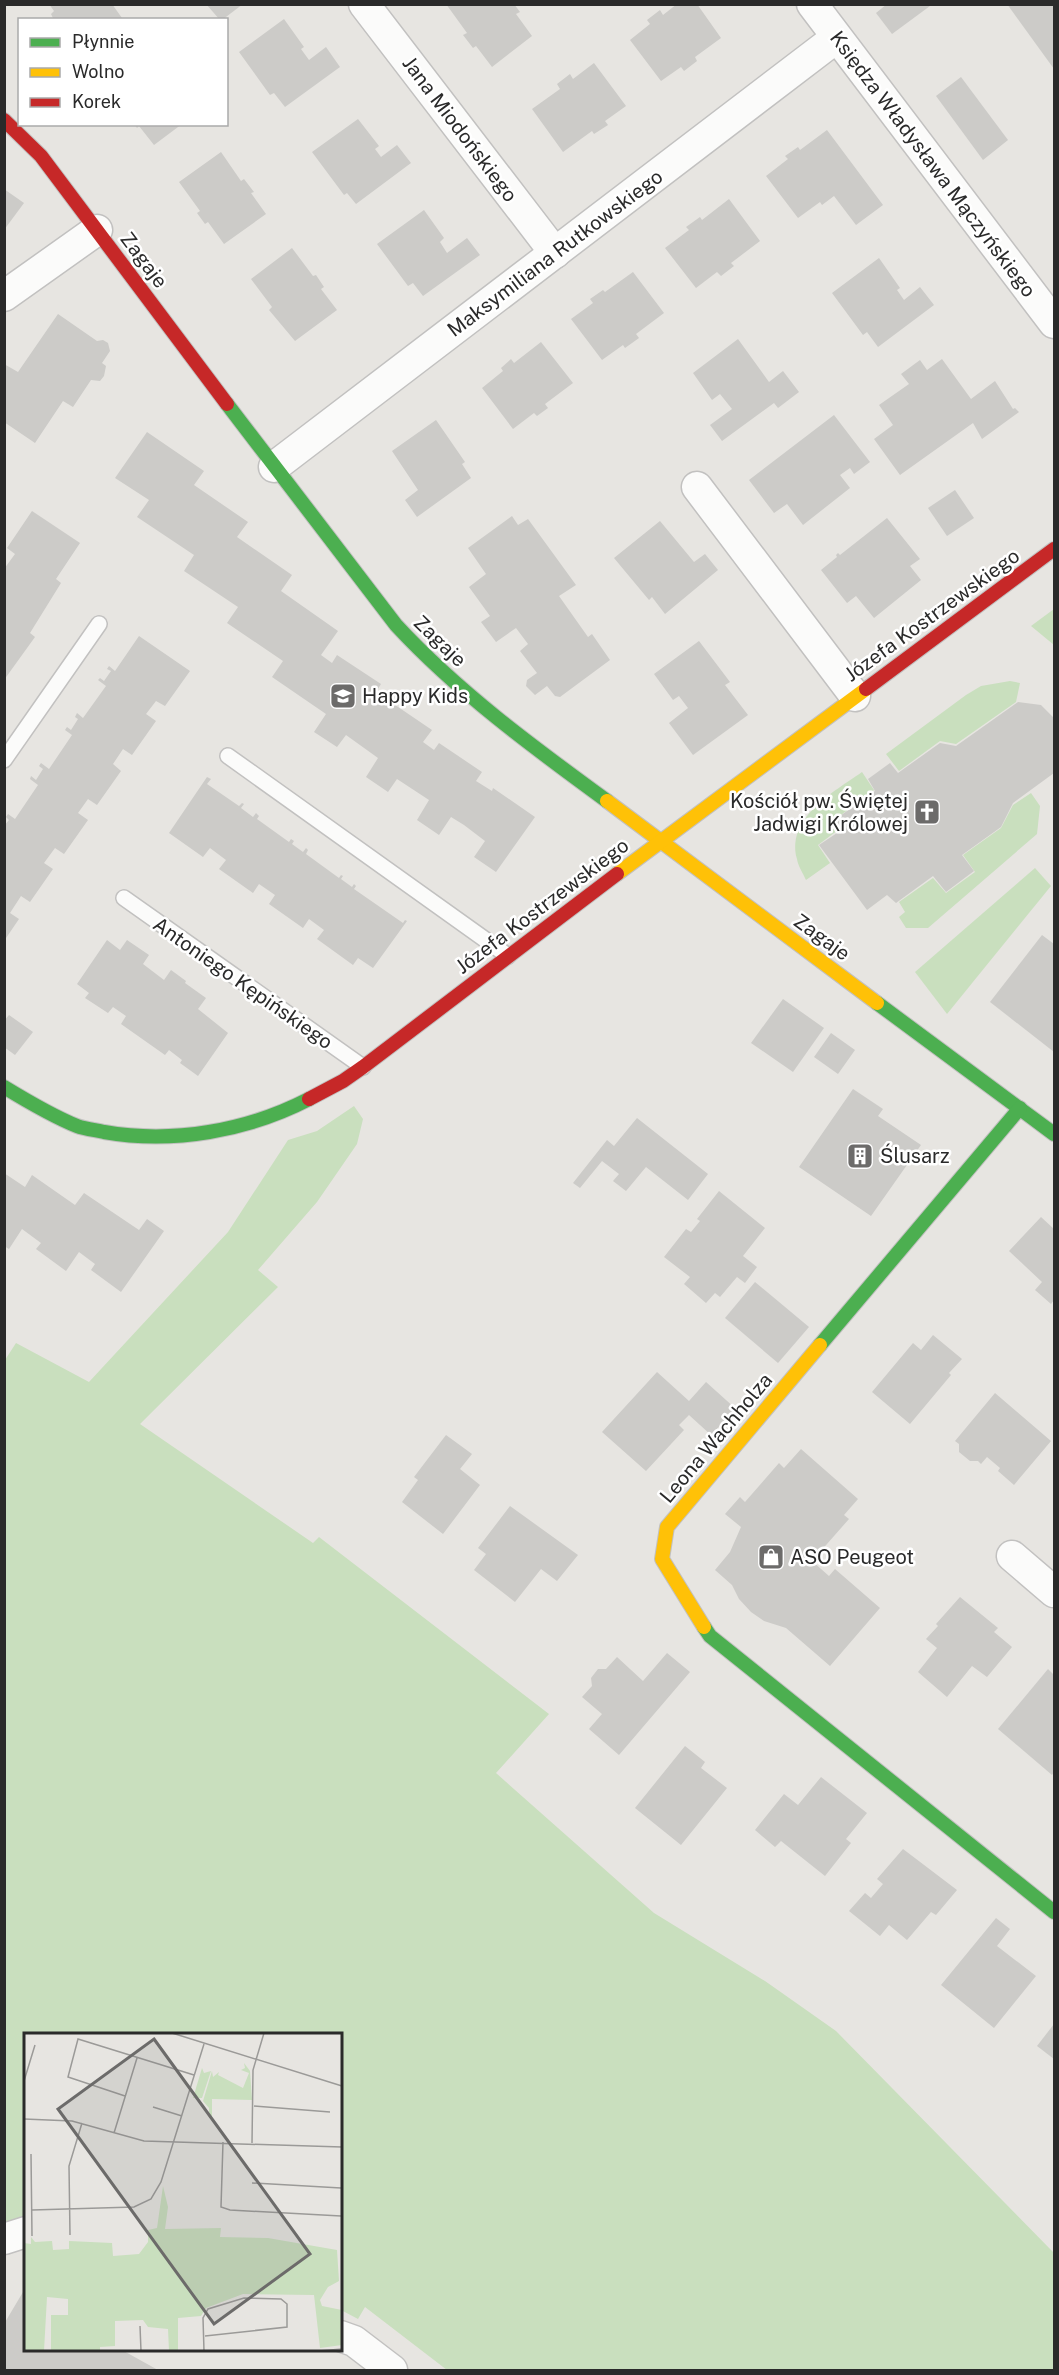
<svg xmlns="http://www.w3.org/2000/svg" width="1059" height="2375" font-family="'Public Sans',sans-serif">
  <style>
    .green { fill: #c9dfbe }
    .building { fill: #cccbc8 }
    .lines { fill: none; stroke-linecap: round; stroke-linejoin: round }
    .lane-casing { stroke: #c2c1c0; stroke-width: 18 }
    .street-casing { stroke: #c2c1c0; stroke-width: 33 }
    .fast-casing { stroke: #c2c1c0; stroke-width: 16 }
    .slow-casing { stroke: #c2c1c0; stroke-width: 16 }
    .jam-casing { stroke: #c2c1c0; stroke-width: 16 }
    .lane { stroke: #fbfbfa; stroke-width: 15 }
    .street { stroke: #fbfbfa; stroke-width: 30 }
    .fast { stroke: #4caf50; stroke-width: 14 }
    .slow { stroke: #ffc107; stroke-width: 14 }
    .jam { stroke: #c62828; stroke-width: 14 }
    .labels { text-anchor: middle; stroke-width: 5; stroke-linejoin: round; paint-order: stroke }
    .street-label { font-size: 20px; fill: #2a2a2a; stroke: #fff }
    .poi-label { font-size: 20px; fill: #2a2a2a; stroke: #fff; text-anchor: start }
    .inset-road { fill: none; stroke: #9b9a98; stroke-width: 1.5 }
    .view { fill: #6c6b6a; fill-opacity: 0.15; stroke: #6c6b6a; stroke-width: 3 }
    .inset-edge { fill: none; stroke: #2a2a2a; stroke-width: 3 }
  </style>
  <rect width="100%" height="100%" fill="#e7e5e1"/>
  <!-- green -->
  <g class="green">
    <path d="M 1054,609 L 1054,645 L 1031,626 Z"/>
    <path d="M 1010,681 L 1020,683 L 1016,702 L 956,744 L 940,741 L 899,771 L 886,754 L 966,695 L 981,686 Z"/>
    <path d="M 862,772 L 874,790 L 833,821 L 838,830 L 818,845 L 830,863 L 806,880 C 803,873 798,866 797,859 C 786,817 834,792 862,772 Z"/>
    <path d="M 1031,793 L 1040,806 L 1037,834 L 928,928 L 906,928 L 899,917 L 905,912 L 899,902 L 933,878 L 946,893 L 975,872 L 963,855 L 1001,828 L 1013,805 Z"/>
    <path d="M 1035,868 L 1051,886 L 947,1014 L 915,972 Z"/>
    <path d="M 354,1106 L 363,1119 L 357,1144 L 317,1202 L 258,1270 L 278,1287 L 140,1424 L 313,1543 L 319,1537 L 549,1714 L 496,1773 L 654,1913 L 765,1981 L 836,2031 L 1054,2253 L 1054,2370 L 447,2370 L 365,2307 L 358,2319 L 341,2310 L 340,2034 L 26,2034 L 25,2219 L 5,2225 L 5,1360 L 16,1343 L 89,1382 L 228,1232 L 288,1140 L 317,1131 Z"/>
  </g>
  <!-- building -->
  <g class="building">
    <path d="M 49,4 L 112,4 L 122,18 L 119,20 L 54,20 L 51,14 L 54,11 Z"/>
    <path d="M 206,4 L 243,4 L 222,20 L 220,20 Z"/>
    <path d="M 446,4 L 514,4 L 520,12 L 516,14 L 532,36 L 492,67 L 476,46 L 473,48 L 463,35 L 467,33 Z"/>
    <path d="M 677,4 L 697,4 L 721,38 L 695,57 L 697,61 L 684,71 L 681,67 L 661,81 L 630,40 L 650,24 L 647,20 L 660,10 L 663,15 Z"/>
    <path d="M 887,4 L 929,4 L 930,6 L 892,34 L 876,13 Z"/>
    <path d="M 1007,4 L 1054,4 L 1054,69 Z"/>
    <path d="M 284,19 L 304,47 L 301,49 L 309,60 L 326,47 L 340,67 L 285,107 L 274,93 L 270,95 L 239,52 Z"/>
    <path d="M 594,63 L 626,106 L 605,121 L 608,125 L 594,134 L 592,131 L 563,152 L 532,109 L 560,89 L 557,84 L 570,74 L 573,79 Z"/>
    <path d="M 961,77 L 1008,140 L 983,160 L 936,96 Z"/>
    <path d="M 358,119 L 379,146 L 375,149 L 381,157 L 397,145 L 411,163 L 356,204 L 347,193 L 344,195 L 312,152 Z"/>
    <path d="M 134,124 L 182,124 L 154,145 L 139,126 L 137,128 Z"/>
    <path d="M 827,130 L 883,205 L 856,225 L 834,196 L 822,205 L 820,202 L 798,218 L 766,176 L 788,159 L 785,156 L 798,147 L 800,150 Z"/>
    <path d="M 221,152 L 241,181 L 244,179 L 254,192 L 251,193 L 266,214 L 224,244 L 208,222 L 205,224 L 197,213 L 200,211 L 179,182 Z"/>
    <path d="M 4,189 L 24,203 L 4,230 Z"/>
    <path d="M 729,199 L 760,241 L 731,263 L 734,266 L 721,276 L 717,272 L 696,288 L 665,248 L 689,230 L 686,227 L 700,217 L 702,220 Z"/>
    <path d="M 424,210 L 444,238 L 440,242 L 447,253 L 467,238 L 480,255 L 423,296 L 413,283 L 408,286 L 377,244 Z"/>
    <path d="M 292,248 L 313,276 L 316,275 L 324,287 L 321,289 L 337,310 L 295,341 L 269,310 L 272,307 L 251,279 Z"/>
    <path d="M 879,258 L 900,288 L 897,290 L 904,300 L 920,287 L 934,305 L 878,347 L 867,332 L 863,335 L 832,293 Z"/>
    <path d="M 633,272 L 664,313 L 636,334 L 639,338 L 625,348 L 623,345 L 602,360 L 571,319 L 593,303 L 590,299 L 603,290 L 605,292 Z"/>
    <path d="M 58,314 L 97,341 L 103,340 L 108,343 L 110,351 L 102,363 L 106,366 L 104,376 L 100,381 L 91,380 L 73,407 L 63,401 L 35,443 L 4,422 L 4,364 L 18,372 Z"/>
    <path d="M 738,339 L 769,382 L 783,371 L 799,392 L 778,408 L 774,403 L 722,441 L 710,425 L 732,409 L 720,394 L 712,400 L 693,373 Z"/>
    <path d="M 541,342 L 573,383 L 545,404 L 548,408 L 537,416 L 534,413 L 513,429 L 482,388 L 503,371 L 501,368 L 511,359 L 514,363 Z"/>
    <path d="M 942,359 L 971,399 L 995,381 L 1013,409 L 1015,408 L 1019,412 L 982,439 L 973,423 L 900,475 L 874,439 L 893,425 L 879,405 L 909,384 L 901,374 L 920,360 L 927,370 Z"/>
    <path d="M 834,415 L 870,462 L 854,474 L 850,468 L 840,475 L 850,488 L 803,525 L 787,504 L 774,513 L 749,480 Z"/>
    <path d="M 436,420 L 465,462 L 462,464 L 471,478 L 417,517 L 405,500 L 418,490 L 392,451 Z"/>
    <path d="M 147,432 L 204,471 L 194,485 L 248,522 L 237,537 L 292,575 L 281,591 L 338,631 L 321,655 L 332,663 L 337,655 L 381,684 L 376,692 L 432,730 L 423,742 L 434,750 L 439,743 L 482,772 L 476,781 L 492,791 L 493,788 L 535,817 L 496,872 L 474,857 L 485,841 L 464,825 L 451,817 L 439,835 L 417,820 L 429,800 L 397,779 L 388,792 L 366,777 L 378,758 L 346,735 L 337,747 L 314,732 L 326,714 L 272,677 L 283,661 L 227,623 L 238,607 L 184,571 L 194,555 L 137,517 L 149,500 L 115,478 Z"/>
    <path d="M 955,490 L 974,518 L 947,536 L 928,508 Z"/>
    <path d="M 32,511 L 80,543 L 56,579 L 61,583 L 30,633 L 35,637 L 4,680 L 4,569 L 15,554 L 7,548 Z"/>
    <path d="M 512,516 L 518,525 L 528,519 L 576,585 L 559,596 L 588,637 L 592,634 L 610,660 L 560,697 L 555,696 L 547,686 L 535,695 L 526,686 L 527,680 L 537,673 L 520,651 L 528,644 L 516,628 L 496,642 L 481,622 L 490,616 L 469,587 L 486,574 L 468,548 Z"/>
    <path d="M 887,518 L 920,559 L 910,566 L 921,580 L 874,618 L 856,596 L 847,603 L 821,570 L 837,557 L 836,555 L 838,553 L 840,555 Z"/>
    <path d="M 660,521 L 694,562 L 705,554 L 718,570 L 665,614 L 652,597 L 649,600 L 614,558 Z"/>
    <path d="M 139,636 L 190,671 L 165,706 L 156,701 L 146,714 L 156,721 L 132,755 L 123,749 L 113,764 L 121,771 L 97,805 L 88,799 L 78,813 L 88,820 L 64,854 L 55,848 L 44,863 L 53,869 L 30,902 L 21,896 L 10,913 L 19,919 L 4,941 L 4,826 L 9,820 L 6,817 L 8,814 L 15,819 L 38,785 L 30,779 L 31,776 L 36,780 L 43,769 L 39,766 L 41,763 L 49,769 L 72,735 L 65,730 L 67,727 L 71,730 L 78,719 L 75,717 L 77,713 L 83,718 L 106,686 L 98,680 L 100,678 L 104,681 L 111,671 L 107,669 L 109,666 L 115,671 Z"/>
    <path d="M 699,641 L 730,682 L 725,685 L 748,715 L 693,755 L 669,723 L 688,708 L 679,696 L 673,700 L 654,674 Z"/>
    <path d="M 1018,702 L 1041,705 L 1054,718 L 1054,773 L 1013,803 L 1001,827 L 962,855 L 974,871 L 946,892 L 933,876 L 896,903 L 887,895 L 867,910 L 819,845 L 840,831 L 833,821 L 875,791 L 868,779 L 890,763 L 898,773 L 940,743 L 956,746 Z"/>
    <path d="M 207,777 L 211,779 L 207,784 L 239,806 L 242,803 L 244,804 L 241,808 L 253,817 L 256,813 L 259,816 L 257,819 L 289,842 L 291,839 L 294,841 L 292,844 L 303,852 L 306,848 L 308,850 L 306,854 L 339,878 L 341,875 L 343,876 L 341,879 L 352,887 L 354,884 L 356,886 L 354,889 L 403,923 L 405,920 L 407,921 L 373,968 L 358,958 L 353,965 L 317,939 L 324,930 L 309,919 L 303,928 L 269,904 L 275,895 L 259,884 L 253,893 L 219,869 L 226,860 L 210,848 L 203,857 L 169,833 Z"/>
    <path d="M 1042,935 L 1054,944 L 1054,1052 L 990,1002 Z"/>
    <path d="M 107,940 L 120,950 L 127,940 L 149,955 L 143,964 L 164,980 L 171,970 L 186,981 L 185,983 L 206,998 L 198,1009 L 228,1033 L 198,1076 L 180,1063 L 182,1060 L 169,1050 L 165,1055 L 121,1024 L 126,1016 L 113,1007 L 108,1013 L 85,998 L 89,993 L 77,984 Z"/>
    <path d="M 783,999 L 824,1028 L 793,1072 L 751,1043 Z"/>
    <path d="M 9,1015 L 33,1032 L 15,1055 L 4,1047 L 4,1021 Z"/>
    <path d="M 831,1033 L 855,1050 L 838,1074 L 814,1057 Z"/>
    <path d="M 853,1089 L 883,1109 L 878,1116 L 921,1145 L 871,1216 L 799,1167 Z"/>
    <path d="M 637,1118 L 708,1174 L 688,1200 L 646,1167 L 626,1191 L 613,1181 L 619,1174 L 602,1161 L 580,1188 L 573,1183 L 607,1140 L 614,1146 Z"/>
    <path d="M 4,1173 L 25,1187 L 32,1175 L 75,1205 L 84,1193 L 139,1230 L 147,1219 L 164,1231 L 121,1292 L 91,1270 L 95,1264 L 79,1252 L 66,1271 L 36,1249 L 41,1243 L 22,1229 L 9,1249 L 4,1246 Z"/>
    <path d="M 719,1191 L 765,1228 L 743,1256 L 757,1267 L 745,1283 L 737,1277 L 720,1297 L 715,1293 L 706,1303 L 684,1284 L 690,1277 L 664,1257 L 686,1229 L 691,1232 L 700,1221 L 697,1219 Z"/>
    <path d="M 1041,1217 L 1054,1229 L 1054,1300 L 1051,1304 L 1035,1290 L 1042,1282 L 1009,1251 Z"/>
    <path d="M 755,1282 L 809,1327 L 778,1363 L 725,1318 Z"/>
    <path d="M 933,1335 L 962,1359 L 949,1373 L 951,1375 L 910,1424 L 872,1392 L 913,1343 L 921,1350 Z"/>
    <path d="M 657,1372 L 689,1401 L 706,1382 L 736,1409 L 711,1435 L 689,1415 L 679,1425 L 684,1430 L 646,1471 L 602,1432 Z"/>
    <path d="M 995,1393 L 1051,1441 L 1014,1485 L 998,1471 L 1000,1468 L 987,1457 L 981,1464 L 978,1461 L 970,1461 L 959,1452 L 959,1444 L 955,1441 Z"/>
    <path d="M 446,1435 L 472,1454 L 460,1469 L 480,1485 L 443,1534 L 402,1502 L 418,1480 L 414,1477 Z"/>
    <path d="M 801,1449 L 858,1499 L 844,1515 L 849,1519 L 812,1561 L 829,1576 L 835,1569 L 880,1608 L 830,1666 L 786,1628 L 764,1621 L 751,1612 L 739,1599 L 732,1585 L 715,1570 L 730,1552 L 741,1527 L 725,1514 L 740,1497 L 745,1502 L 779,1463 L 784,1468 Z"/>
    <path d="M 510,1506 L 578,1555 L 557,1581 L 541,1569 L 515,1602 L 474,1570 L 486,1554 L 478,1548 Z"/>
    <path d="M 960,1597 L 998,1628 L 994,1632 L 1012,1647 L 987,1677 L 972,1666 L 947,1697 L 918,1672 L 937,1648 L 926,1639 L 938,1626 L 936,1624 Z"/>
    <path d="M 667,1653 L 690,1672 L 619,1755 L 589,1729 L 602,1714 L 582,1697 L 592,1686 L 591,1678 L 598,1669 L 606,1669 L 617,1657 L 643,1681 Z"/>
    <path d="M 1048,1669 L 1054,1675 L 1054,1772 L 1052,1775 L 998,1729 Z"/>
    <path d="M 685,1746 L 705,1762 L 701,1768 L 727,1788 L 681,1845 L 635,1808 Z"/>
    <path d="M 821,1777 L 867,1813 L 846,1839 L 851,1843 L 825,1876 L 781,1841 L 775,1847 L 755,1830 L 784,1794 L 798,1805 Z"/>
    <path d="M 903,1849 L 957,1890 L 936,1915 L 931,1912 L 907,1940 L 889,1925 L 880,1936 L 849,1911 L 865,1893 L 871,1898 L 883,1884 L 877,1879 Z"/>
    <path d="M 996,1918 L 1010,1929 L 997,1946 L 1036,1976 L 994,2028 L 941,1985 Z"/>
    <path d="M 1054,2024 L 1054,2059 L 1037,2046 Z"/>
    <path d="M 23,2292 L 26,2293 L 26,2350 L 122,2350 L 158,2370 L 7,2370 L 4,2369 L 4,2324 Z"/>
  </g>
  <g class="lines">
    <defs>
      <g id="lane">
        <path d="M 228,756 L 508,956"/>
        <path d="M 4,760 L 99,624"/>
        <path d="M 124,898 L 363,1067"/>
      </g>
      <g id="street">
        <path d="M 364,4 L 555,253"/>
        <path d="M 812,4 L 1054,323"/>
        <path d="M 4,296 L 97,230"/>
        <path d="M 274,467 L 836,38"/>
        <path d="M 697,487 L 855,696"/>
        <path d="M 1012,1556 L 1054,1592"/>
        <path d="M 4,2239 L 26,2232"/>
        <path d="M 340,2336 L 354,2341 L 392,2370"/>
      </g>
      <g id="fast">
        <path d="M 227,404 L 396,625 C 458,692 533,747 607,801"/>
        <path d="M 877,1003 L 1054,1134"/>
        <path d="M 4,1087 C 27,1101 52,1116 77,1126 C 85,1129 95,1130 104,1132 C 173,1144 247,1131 309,1099"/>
        <path d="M 820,1345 L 1020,1108"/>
        <path d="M 704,1627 L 710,1636 L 1054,1912"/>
      </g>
      <g id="slow">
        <path d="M 607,801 L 877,1003"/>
        <path d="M 617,874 L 866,689"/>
        <path d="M 704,1627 L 662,1559 L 667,1527 L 820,1345"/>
      </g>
      <g id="jam">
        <path d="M 4,120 L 41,156 L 227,404"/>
        <path d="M 866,689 L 1054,549"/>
        <path d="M 309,1099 L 343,1081 L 363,1067 L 617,874"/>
      </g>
    </defs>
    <!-- lane casing -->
    <use href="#lane" class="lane-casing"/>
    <!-- street casing -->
    <use href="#street" class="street-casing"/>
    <!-- fast casing -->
    <use href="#fast" class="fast-casing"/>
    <!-- slow casing -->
    <use href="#slow" class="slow-casing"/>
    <!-- jam casing -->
    <use href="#jam" class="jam-casing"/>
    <!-- lane -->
    <use href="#lane" class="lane"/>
    <!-- street -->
    <use href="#street" class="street"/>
    <!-- fast -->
    <use href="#fast" class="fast"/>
    <!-- slow -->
    <use href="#slow" class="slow"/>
    <!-- jam -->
    <use href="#jam" class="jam"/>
  </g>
  <!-- icons -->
  <defs>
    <symbol id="school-square" viewBox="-11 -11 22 22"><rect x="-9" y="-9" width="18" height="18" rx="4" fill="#6c6b6a" stroke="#fff"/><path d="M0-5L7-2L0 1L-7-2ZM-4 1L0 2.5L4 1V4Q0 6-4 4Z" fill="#fff"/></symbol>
    <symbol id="church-square" viewBox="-11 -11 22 22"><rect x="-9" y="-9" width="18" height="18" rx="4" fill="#6c6b6a" stroke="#fff"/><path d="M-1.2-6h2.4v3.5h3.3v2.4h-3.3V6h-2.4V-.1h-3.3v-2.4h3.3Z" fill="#fff"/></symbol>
    <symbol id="building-square" viewBox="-11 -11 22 22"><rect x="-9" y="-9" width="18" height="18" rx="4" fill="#6c6b6a" stroke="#fff"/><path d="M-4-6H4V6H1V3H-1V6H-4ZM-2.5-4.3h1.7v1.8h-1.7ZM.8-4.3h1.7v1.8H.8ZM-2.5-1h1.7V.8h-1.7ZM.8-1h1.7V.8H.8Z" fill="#fff"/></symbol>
    <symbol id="shop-square" viewBox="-11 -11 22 22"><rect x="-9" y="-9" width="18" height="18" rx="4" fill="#6c6b6a" stroke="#fff"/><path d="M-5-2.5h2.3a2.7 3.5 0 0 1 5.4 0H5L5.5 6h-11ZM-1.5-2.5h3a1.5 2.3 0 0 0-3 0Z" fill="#fff"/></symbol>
  </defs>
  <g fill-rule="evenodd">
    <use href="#school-square" x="328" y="681" width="30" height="30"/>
    <use href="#church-square" x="912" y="797" width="30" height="30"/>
    <use href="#building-square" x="845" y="1141" width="30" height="30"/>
    <use href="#shop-square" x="756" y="1542" width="30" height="30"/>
  </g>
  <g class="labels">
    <!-- street labels -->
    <g class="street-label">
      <text transform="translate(460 129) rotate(53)" y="7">Jana Miodońskiego</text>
      <text transform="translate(933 164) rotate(53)" y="7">Księdza Władysława Mączyńskiego</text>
      <text transform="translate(555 253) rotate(-37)" y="7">Maksymiliana Rutkowskiego</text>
      <text transform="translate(144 260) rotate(53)" y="7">Zagaje</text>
      <text transform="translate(932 615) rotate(-36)" y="7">Józefa Kostrzewskiego</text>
      <text transform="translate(440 641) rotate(44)" y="7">Zagaje</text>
      <text transform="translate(542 906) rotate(-37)" y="7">Józefa Kostrzewskiego</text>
      <text transform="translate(822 937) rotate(36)" y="7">Zagaje</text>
      <text transform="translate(243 983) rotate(35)" y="7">Antoniego Kępińskiego</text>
      <text transform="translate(716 1438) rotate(-50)" y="7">Leona Wachholza</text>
    </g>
    <!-- poi labels -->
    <g class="poi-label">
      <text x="362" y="703">Happy Kids</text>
      <text x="908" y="808" text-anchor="end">Kościół pw. Świętej<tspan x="908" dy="23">Jadwigi Królowej</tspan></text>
      <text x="880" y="1163">Ślusarz</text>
      <text x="790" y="1564">ASO Peugeot</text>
    </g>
  </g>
  <!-- overview -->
  <g transform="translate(24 2033)">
    <rect width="318" height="318" fill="#e7e5e1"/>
    <path d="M 220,30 L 226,38 L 228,67 L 188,66 L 188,85 L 185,85 L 185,75 L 179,68 L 188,38 L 189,44 L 195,39 L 194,42 L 219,55 L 225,40 L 217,37 L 221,35 ZM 178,35 L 180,40 L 187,38 L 178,65 L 169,65 ZM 139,153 L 144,174 L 141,196 L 197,195 L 196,204 L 244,205 L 313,217 L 315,248 L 304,254 L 296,267 L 298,273 L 318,277 L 318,312 L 296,315 L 290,262 L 219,261 L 182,275 L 177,283 L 154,285 L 154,318 L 145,318 L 144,296 L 124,294 L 119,287 L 91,288 L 91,313 L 76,314 L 76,318 L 27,318 L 27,282 L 44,282 L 44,266 L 23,264 L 20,318 L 0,318 L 0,210 L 7,211 L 7,204 L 11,209 L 28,208 L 29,217 L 45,216 L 45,208 L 88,210 L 89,223 L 115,221 L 124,209 L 124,197 L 133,195 Z" fill="#c9dfbe"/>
    <path class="inset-road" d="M 148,0 L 318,53M 0,48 L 11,12M 101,63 L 44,44 L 54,6 L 170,42M 230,73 L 306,79M 129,74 L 158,83M 0,86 L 48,88 L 120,108 L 318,114M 90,100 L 113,25M 199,109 L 197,174 L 206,177 L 317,183M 228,110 L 229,37 L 240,0M 7,121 L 8,203M 318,147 L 318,235M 228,150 L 317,155M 8,177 L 110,174 L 127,166 L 137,149 L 180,11M 46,202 L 45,133 L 58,90M 116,293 L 117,318M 180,318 L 179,285 L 184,276 L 220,265 L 257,266 L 263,271 L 263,294 L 181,303M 295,318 L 318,316"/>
    <path class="view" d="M 130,6 L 286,221 L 190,291 L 34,76 Z"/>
    <rect width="318" height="318" class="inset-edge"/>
  </g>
  <!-- border -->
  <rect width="1059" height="2375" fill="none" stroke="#2a2a2a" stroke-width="12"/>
  <!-- legend -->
  <rect x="18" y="18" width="210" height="108" fill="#ffffff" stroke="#aaaaaa" stroke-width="1.5"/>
  <rect x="30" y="38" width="30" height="9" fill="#4caf50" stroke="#aaaaaa" stroke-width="1.5"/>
  <text x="72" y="48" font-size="18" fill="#2a2a2a">Płynnie</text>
  <rect x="30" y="68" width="30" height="9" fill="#ffc107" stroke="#aaaaaa" stroke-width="1.5"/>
  <text x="72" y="78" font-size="18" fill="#2a2a2a">Wolno</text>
  <rect x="30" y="98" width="30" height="9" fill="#c62828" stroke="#aaaaaa" stroke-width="1.5"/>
  <text x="72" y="108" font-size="18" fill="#2a2a2a">Korek</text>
</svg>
